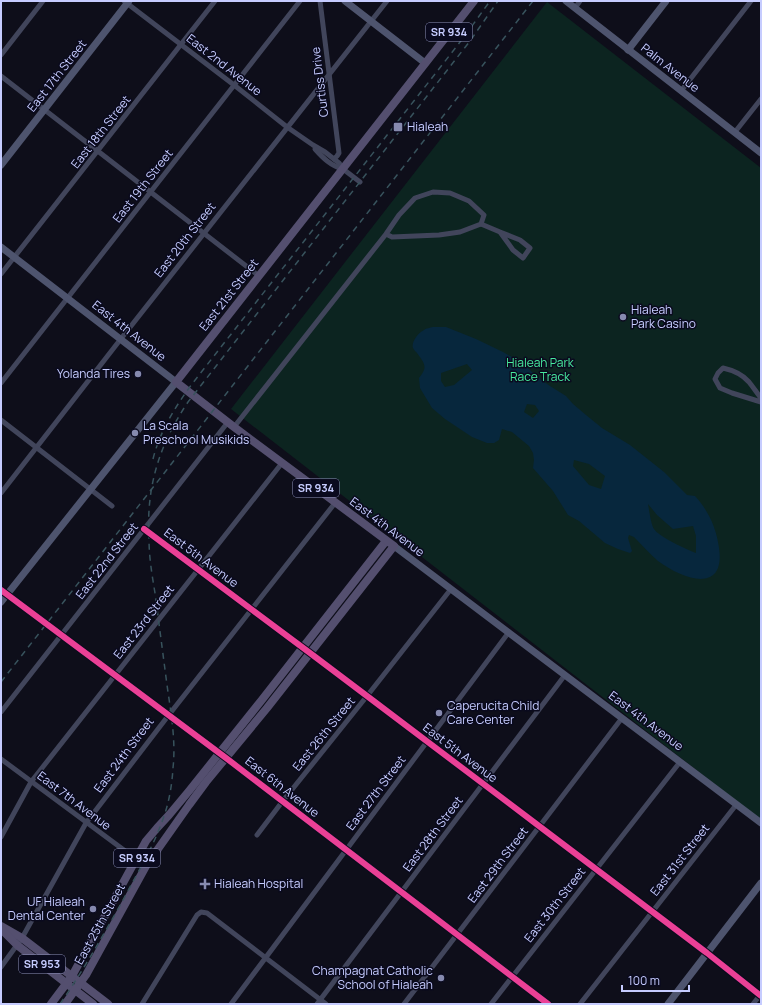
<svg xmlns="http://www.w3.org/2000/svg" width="762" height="1005" font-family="Manrope,sans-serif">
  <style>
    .green { fill: #0c2420 }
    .water { fill: #07273d; fill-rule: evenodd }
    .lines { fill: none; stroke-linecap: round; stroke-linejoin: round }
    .street { stroke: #41455b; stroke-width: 5 }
    .secondary { stroke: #4e546e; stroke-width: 7 }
    .primary { stroke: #544f6f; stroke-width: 8 }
    .rail { stroke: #38535d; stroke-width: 1.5; stroke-dasharray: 6 5; stroke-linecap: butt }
    .cycleway-casing { stroke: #0a0a1e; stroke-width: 8 }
    .cycleway { stroke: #ea4096; stroke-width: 6 }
    .poi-dot { fill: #868aaf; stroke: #0a0a1e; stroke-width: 1.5 }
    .labels { text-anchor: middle; stroke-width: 3; stroke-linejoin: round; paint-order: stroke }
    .shield { fill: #0a0a1e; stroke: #8e92bc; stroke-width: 1 }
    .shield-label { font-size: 11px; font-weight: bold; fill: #c6ccff }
    .street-label { font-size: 12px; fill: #c6ccff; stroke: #0a0a1e }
    .poi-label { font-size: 12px; fill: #c6ccff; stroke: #0a0a1e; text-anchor: start }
    .park-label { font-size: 12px; fill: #47ea9e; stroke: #0a0a1e }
  </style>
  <rect width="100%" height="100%" fill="#0e0e1a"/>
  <!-- green -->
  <path class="green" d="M 547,2 L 761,168 L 761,820 L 231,409 Z"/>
  <!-- water -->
  <path class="water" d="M 433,327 L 446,327 L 476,339 L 503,352 L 524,364 L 536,376 L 550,386 L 566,396 L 573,404 L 586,415 L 602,428 L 630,445 L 664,472 L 687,495 L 695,496 C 707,509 715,525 718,542 C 729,595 685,581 658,561 C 650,554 642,545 634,537 L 629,535 L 628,538 L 632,551 L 630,553 L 618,549 L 605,543 L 579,521 L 568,515 L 553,491 L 533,468 L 534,460 L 533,453 L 529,446 L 512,432 L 502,429 L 499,440 L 494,443 L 487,443 L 472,437 L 445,419 L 432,408 L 420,388 L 419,378 C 428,367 425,364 417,353 C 416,352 414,350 413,348 C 411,342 418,333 424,330 C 426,328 430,328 433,327 ZM 467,364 L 472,370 L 454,385 L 445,387 L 441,381 L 441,373 ZM 527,404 L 535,405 L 539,411 L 533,418 L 524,412 ZM 574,460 L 589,464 L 605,476 L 601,489 L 589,485 L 573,466 ZM 648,504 L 657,515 L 673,529 L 693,526 L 696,536 L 696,553 C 686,549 659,537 654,529 C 651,525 649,509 648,504 Z"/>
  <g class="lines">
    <!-- street -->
    <g class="street">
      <path d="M 124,1 L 234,85 L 287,127 L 313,145 L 325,152 L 339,163 L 343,169 L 360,182"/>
      <path d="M 320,1 L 339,153 L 337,156 L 334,159"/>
      <path d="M 575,8 L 580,1"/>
      <path d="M 1,55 L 43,1"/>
      <path d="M 1,76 L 259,276"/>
      <path d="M 681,91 L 751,1"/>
      <path d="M 735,132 L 761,99"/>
      <path d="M 315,149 C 323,158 331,166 343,169"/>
      <path d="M 481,224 L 500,232 L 513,250 L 523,258 L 530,248 L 520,240 L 500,232"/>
      <path d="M 1,274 L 215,1"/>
      <path d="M 1,383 L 300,1"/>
      <path d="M 761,398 C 757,393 753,387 749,382 C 743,375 732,370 723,368 L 718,373 L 715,379 L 720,388 L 732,393 L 761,402"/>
      <path d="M 1,420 L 112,506"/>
      <path d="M 234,427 L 386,234 L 399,215 L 415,198 L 433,192 L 450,193 L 469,201 L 484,215 L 481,224 L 460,232 L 439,235 L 392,237 L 386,234"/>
      <path d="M 1,493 L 120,340 L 387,1"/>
      <path d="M 144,529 L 310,653 L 367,696 L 539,826 L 707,953 L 761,996"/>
      <path d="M 1,712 L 228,422"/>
      <path d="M 1,759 L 136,859"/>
      <path d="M 257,835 L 282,802 L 367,696 L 451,589"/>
      <path d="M 1,837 L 31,782 L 282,463"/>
      <path d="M 1,967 L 22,938 L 86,823 L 168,716 L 335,503"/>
      <path d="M 142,1004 L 197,915 L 201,912 L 207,913 L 326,1004"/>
      <path d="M 231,1004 L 509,632"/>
      <path d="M 317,1004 L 565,675"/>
      <path d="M 404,1004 L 622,718"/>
      <path d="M 491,1004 L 680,762"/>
      <path d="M 580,1004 L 736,805"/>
      <path d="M 753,1004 L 761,994"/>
    </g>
    <!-- secondary -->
    <g class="secondary">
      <path d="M 345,1 L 425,63"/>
      <path d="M 566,1 L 761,153"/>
      <path d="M 628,50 L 666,1"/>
      <path d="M 1,165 L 129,1"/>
      <path d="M 1,247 L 176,382 L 1,602"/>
      <path d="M 394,546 L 761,823"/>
      <path d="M 1,590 L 226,758 L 548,1004"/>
      <path d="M 668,1004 L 761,883"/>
    </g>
    <!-- primary -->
    <g class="primary">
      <path d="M 1,926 L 22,938 L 108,1004"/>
      <path d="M 3,931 L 17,945 L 93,1004"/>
      <path d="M 51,1004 L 72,976 L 146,841 L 157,828 L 169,815 L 189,791 L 261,701 L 386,541"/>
      <path d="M 65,1004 L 86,975 L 146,866 L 189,805 L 206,782 L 267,708 L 394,546 L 234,427 L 176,382 L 474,1"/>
    </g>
    <!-- rail -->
    <g class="rail">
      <path d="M 153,459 C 160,431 175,407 192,384 L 464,37 L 490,1"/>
      <path d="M 1,682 L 533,1"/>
      <path d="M 60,1004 C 83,971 102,937 122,902 C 136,875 153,848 163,819 C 169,803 172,785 173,768 C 176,741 171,713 167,685 C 163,654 159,624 155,593 C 152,575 149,557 149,539 C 146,487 159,445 188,402 L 470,41 L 498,1"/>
    </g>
    <defs>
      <g id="cycleway">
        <path d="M 144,529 L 310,653 L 367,696 L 539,826 L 707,953 L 761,996"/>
        <path d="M 1,590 L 226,758 L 548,1004"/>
      </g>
    </defs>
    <!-- cycleway casing -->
    <use href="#cycleway" class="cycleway-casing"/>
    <!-- cycleway -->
    <use href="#cycleway" class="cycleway"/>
  </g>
  <!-- markers -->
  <g class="poi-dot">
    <rect x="393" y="122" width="10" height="10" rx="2"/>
    <circle cx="623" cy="317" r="4"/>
    <circle cx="138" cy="374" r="4"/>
    <circle cx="135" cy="433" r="4"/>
    <circle cx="439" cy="713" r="4"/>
    <path d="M203 878h4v4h4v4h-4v4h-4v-4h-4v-4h4z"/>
    <circle cx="93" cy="909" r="4"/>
    <circle cx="441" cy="978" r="4"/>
  </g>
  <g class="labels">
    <!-- shield labels -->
    <g class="shield">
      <rect x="426" y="23" width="46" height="18" rx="3"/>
      <rect x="293" y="479" width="46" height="18" rx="3"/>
      <rect x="114" y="849" width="46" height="18" rx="3"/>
      <rect x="19" y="955" width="46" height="18" rx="3"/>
    </g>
    <g class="shield-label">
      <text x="449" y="36">SR 934</text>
      <text x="316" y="492">SR 934</text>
      <text x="137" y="862">SR 934</text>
      <text x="42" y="968">SR 953</text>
    </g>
    <!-- street labels -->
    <g class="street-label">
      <text transform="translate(224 65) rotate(38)" y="4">East 2nd Avenue</text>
      <text transform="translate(670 68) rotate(38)" y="4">Palm Avenue</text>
      <text transform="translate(57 76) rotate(-52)" y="4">East 17th Street</text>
      <text transform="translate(320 82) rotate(-97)" y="4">Curtiss Drive</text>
      <text transform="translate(101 132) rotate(-52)" y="4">East 18th Street</text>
      <text transform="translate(143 186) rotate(-52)" y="4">East 19th Street</text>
      <text transform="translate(185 240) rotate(-52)" y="4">East 20th Street</text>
      <text transform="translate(229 295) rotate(-52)" y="4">East 21st Street</text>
      <text transform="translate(129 331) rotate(38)" y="4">East 4th Avenue</text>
      <text transform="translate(387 527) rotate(37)" y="4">East 4th Avenue</text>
      <text transform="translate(201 558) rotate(37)" y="4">East 5th Avenue</text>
      <text transform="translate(107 561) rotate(-52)" y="4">East 22nd Street</text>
      <text transform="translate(144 622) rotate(-52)" y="4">East 23rd Street</text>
      <text transform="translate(646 721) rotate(37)" y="4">East 4th Avenue</text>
      <text transform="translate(324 734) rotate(-51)" y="4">East 26th Street</text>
      <text transform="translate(460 753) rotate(37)" y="4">East 5th Avenue</text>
      <text transform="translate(124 755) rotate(-53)" y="4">East 24th Street</text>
      <text transform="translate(282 787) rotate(38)" y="4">East 6th Avenue</text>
      <text transform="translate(376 793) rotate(-53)" y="4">East 27th Street</text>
      <text transform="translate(74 801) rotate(37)" y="4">East 7th Avenue</text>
      <text transform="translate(433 834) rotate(-53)" y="4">East 28th Street</text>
      <text transform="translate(680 860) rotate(-52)" y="4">East 31st Street</text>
      <text transform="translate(498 865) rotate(-53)" y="4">East 29th Street</text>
      <text transform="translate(555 905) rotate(-52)" y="4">East 30th Street</text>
      <text transform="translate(100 924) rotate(-61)" y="4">East 25th Street</text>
    </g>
    <!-- poi labels -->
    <g class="poi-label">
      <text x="407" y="131">Hialeah</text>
      <text x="631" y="314">Hialeah<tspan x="631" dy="14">Park Casino</tspan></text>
      <text x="130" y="378" text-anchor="end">Yolanda Tires</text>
      <text x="143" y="430">La Scala<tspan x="143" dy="14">Preschool Musikids</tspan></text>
      <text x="447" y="710">Caperucita Child<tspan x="447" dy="14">Care Center</tspan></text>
      <text x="214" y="888">Hialeah Hospital</text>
      <text x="85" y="906" text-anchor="end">UF Hialeah<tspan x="85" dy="14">Dental Center</tspan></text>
      <text x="433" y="975" text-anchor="end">Champagnat Catholic<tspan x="433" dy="14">School of Hialeah</tspan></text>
    </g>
    <!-- park labels -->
    <g class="park-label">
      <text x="540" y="367">Hialeah Park<tspan x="540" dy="14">Race Track</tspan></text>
    </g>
  </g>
  <!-- border -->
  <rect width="762" height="1005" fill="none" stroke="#c6ccff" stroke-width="4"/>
  <!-- scale -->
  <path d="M622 985v6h67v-6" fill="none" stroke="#c6ccff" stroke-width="2"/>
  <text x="628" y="985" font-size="12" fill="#c6ccff" stroke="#0a0a1e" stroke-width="3" paint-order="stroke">100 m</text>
</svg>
